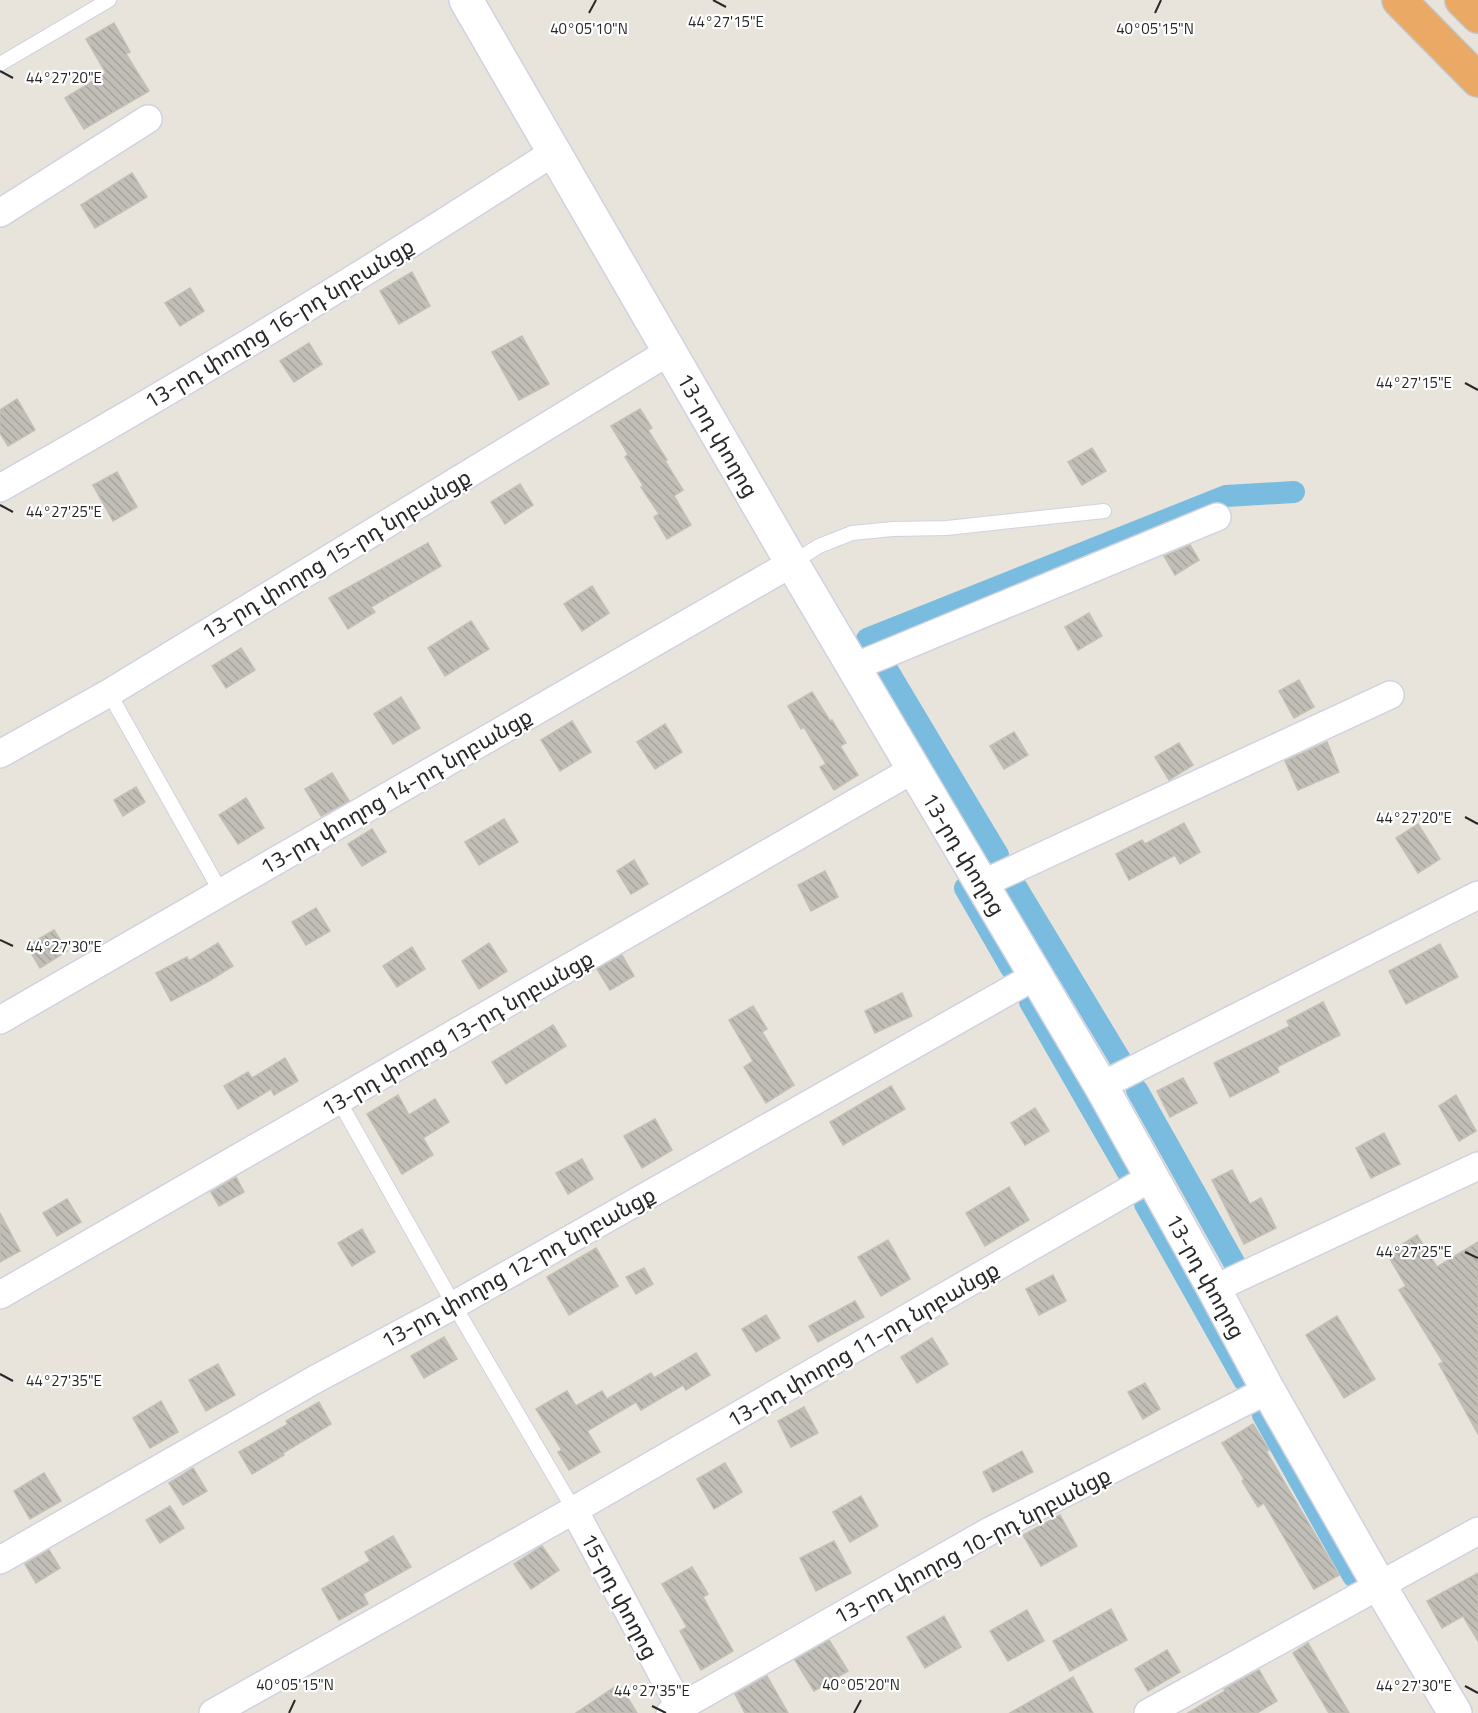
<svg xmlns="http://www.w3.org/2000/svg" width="1478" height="1713" font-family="'Titillium Web','Noto Sans Armenian',sans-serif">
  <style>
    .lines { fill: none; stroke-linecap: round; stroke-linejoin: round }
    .canal { stroke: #79bcdf; stroke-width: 22 }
    .building { fill: url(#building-back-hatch); stroke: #c3bfb5; stroke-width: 1.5 }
    .lane-casing { stroke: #d0d2df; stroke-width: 16 }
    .street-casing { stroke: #d0d2df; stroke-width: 30 }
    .secondary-casing { stroke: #d0d2df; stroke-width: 36 }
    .highway-casing { stroke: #c3c3c3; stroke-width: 36 }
    .lane { stroke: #fff; stroke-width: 14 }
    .street { stroke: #fff; stroke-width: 27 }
    .secondary { stroke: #fff; stroke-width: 33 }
    .highway { stroke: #eaa964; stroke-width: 33 }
    .ticks { fill: none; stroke: #282828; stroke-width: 2 }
    .labels { text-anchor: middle; stroke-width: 4.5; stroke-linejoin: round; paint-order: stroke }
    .street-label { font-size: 22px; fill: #282828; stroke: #fff }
    .ticks-label { font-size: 15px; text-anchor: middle; fill: #282828; stroke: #fff; stroke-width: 4.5; stroke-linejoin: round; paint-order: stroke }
  </style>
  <defs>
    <pattern id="building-back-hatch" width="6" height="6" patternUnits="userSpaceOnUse" patternTransform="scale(1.5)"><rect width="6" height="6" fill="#c1bdb7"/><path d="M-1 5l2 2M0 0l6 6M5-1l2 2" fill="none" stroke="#a6a29d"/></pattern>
  </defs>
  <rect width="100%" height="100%" fill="#e8e4db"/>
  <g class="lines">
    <!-- canal -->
    <g class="canal">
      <path d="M 867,639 L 1226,496 L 1294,492"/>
      <path d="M 885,666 L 998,855"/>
      <path d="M 1015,885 L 1121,1061"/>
      <path d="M 965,888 L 1011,968"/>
      <path d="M 1030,1002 L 1130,1176"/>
      <path d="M 1137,1090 L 1236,1266"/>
      <path d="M 1145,1204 L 1244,1380"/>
      <path d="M 1263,1415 L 1353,1576"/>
    </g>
  </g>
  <!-- building -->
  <g class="building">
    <path d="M 114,23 L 130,52 L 126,54 L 149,91 L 84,129 L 65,98 L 106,73 L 86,39 Z"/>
    <path d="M 132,173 L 147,197 L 95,228 L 81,205 Z"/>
    <path d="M 412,272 L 430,306 L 399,324 L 380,291 Z"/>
    <path d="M 190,288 L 204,311 L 180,326 L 165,303 Z"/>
    <path d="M 522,336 L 549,384 L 519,400 L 492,352 Z"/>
    <path d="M 309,343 L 322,364 L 294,382 L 280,361 Z"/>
    <path d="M 17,399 L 35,430 L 8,446 L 0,433 L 0,410 Z"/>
    <path d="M 640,409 L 652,428 L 648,430 L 667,460 L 665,461 L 683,490 L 674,496 L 691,525 L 667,539 L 654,517 L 659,514 L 641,487 L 643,485 L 625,457 L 628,454 L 611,426 Z"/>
    <path d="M 1092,448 L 1106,471 L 1082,485 L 1068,462 Z"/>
    <path d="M 117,472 L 137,507 L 113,521 L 93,485 Z"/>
    <path d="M 520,484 L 533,505 L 505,524 L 491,502 Z"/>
    <path d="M 428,543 L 441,566 L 371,607 L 375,612 L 348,629 L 329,598 Z"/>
    <path d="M 1190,545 L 1199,560 L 1175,575 L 1164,556 Z"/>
    <path d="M 592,586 L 609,613 L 582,631 L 564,604 Z"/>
    <path d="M 1089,613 L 1102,636 L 1078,650 L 1065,627 Z"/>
    <path d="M 471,621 L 489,649 L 445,676 L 428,648 Z"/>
    <path d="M 241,648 L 255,670 L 226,688 L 212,666 Z"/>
    <path d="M 1299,680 L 1314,707 L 1294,718 L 1279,691 Z"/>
    <path d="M 812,692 L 830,721 L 832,720 L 846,743 L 840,746 L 858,775 L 834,790 L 820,767 L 826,764 L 804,727 L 801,729 L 788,706 Z"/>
    <path d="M 401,697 L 420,728 L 393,744 L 374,714 Z"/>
    <path d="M 572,721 L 591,752 L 560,771 L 541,740 Z"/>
    <path d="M 665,724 L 682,752 L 655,769 L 637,742 Z"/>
    <path d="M 1014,732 L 1028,755 L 1004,769 L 990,746 Z"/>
    <path d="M 1327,742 L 1339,772 L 1298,790 L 1285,761 Z"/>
    <path d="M 1179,743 L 1193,765 L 1169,780 L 1155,757 Z"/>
    <path d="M 332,773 L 349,801 L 321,816 L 305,789 Z"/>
    <path d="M 136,787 L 145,802 L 123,816 L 114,800 Z"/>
    <path d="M 246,798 L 264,828 L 238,844 L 219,815 Z"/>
    <path d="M 504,819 L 518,842 L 479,865 L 465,842 Z"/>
    <path d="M 1184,823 L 1200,852 L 1180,864 L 1175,855 L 1129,880 L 1116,854 L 1142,840 L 1145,844 Z"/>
    <path d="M 1418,824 L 1440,859 L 1418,873 L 1396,838 Z"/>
    <path d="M 372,829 L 386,852 L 362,866 L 348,844 Z"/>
    <path d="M 634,860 L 648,884 L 631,894 L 617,871 Z"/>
    <path d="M 825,871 L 838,897 L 811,911 L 798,885 Z"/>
    <path d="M 316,908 L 330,931 L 306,945 L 292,922 Z"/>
    <path d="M 54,930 L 67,951 L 40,968 L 27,946 Z"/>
    <path d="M 218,943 L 233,966 L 209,981 L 171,1001 L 156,973 L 187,957 L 189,961 Z"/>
    <path d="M 489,943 L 507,971 L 479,989 L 462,961 Z"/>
    <path d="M 1440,944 L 1458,977 L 1406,1004 L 1389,971 Z"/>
    <path d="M 412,947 L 425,969 L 397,987 L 383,966 Z"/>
    <path d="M 622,955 L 634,976 L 610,990 L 597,969 Z"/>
    <path d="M 902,993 L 912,1016 L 875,1033 L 865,1011 Z"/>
    <path d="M 1323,1002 L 1340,1035 L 1277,1067 L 1279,1072 L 1230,1097 L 1214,1063 L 1290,1026 L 1287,1021 Z"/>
    <path d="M 753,1006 L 767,1029 L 762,1032 L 794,1085 L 766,1103 L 744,1067 L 753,1061 L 729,1020 Z"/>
    <path d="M 553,1025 L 566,1046 L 506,1084 L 492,1062 Z"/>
    <path d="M 285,1058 L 298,1081 L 274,1095 L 271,1089 L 238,1109 L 224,1086 L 248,1072 L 252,1078 Z"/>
    <path d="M 1183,1078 L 1197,1103 L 1170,1117 L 1157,1091 Z"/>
    <path d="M 891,1086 L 905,1109 L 843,1145 L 830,1122 Z"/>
    <path d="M 398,1095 L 409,1115 L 435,1099 L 449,1122 L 423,1138 L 433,1155 L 402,1174 L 367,1114 Z"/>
    <path d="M 1456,1095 L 1476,1131 L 1459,1141 L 1439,1106 Z"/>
    <path d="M 1035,1108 L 1049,1131 L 1025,1145 L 1011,1123 Z"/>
    <path d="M 655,1119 L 672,1150 L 642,1168 L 624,1136 Z"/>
    <path d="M 1384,1133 L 1400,1164 L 1371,1178 L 1356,1148 Z"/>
    <path d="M 582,1159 L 593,1179 L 568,1194 L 556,1173 Z"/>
    <path d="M 1232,1170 L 1250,1204 L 1261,1198 L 1276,1228 L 1244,1244 L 1212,1180 Z"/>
    <path d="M 236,1177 L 244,1192 L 219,1206 L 211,1192 Z"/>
    <path d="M 1009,1187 L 1029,1220 L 985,1246 L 966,1213 Z"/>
    <path d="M 67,1199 L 81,1222 L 57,1236 L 43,1213 Z"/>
    <path d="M 0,1213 L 20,1251 L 0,1262 Z"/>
    <path d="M 362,1229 L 375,1252 L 352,1266 L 338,1243 Z"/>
    <path d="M 1417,1235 L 1437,1267 L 1478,1242 L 1478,1434 L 1439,1364 L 1443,1362 L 1399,1290 L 1406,1286 L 1387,1254 Z"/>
    <path d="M 888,1240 L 910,1279 L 881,1296 L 858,1257 Z"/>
    <path d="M 596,1248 L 618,1286 L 569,1315 L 547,1277 Z"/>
    <path d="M 644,1268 L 653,1284 L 636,1294 L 626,1277 Z"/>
    <path d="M 1053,1275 L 1066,1301 L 1039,1315 L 1026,1289 Z"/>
    <path d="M 855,1301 L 864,1317 L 818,1342 L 809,1326 Z"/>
    <path d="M 766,1315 L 780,1338 L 756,1352 L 742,1329 Z"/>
    <path d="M 1337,1316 L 1375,1379 L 1344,1398 L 1306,1335 Z"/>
    <path d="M 444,1337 L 457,1359 L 424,1378 L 411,1356 Z"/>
    <path d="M 932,1338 L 948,1364 L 917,1383 L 901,1357 Z"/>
    <path d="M 696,1353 L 710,1375 L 686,1390 L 683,1385 L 641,1410 L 636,1402 L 587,1431 L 600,1452 L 569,1470 L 558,1452 L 562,1450 L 536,1409 L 567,1391 L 576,1406 L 602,1391 L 607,1399 L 651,1373 L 654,1378 Z"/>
    <path d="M 218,1364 L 235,1395 L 206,1411 L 189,1380 Z"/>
    <path d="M 1145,1383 L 1160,1409 L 1143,1419 L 1128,1392 Z"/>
    <path d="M 161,1401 L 178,1432 L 150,1448 L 133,1418 Z"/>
    <path d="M 319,1402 L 331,1424 L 283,1453 L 284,1455 L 252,1474 L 239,1452 L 288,1424 L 286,1421 Z"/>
    <path d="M 804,1407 L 818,1433 L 791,1447 L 778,1421 Z"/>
    <path d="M 1253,1424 L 1269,1450 L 1266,1451 L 1339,1575 L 1314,1589 L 1264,1503 L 1258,1507 L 1242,1481 L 1244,1479 L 1222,1443 Z"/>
    <path d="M 1022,1451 L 1033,1472 L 993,1492 L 983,1472 Z"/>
    <path d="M 725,1463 L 742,1492 L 714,1509 L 697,1479 Z"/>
    <path d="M 193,1468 L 207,1491 L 183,1505 L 169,1483 Z"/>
    <path d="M 44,1473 L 61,1501 L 30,1519 L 14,1491 Z"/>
    <path d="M 861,1496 L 878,1526 L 850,1542 L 833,1512 Z"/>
    <path d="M 170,1506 L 184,1528 L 160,1543 L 146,1520 Z"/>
    <path d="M 1060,1515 L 1077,1546 L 1041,1566 L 1023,1535 Z"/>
    <path d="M 393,1536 L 411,1567 L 363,1594 L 368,1604 L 339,1620 L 322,1589 L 370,1561 L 365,1552 Z"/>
    <path d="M 834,1541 L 851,1573 L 816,1591 L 800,1558 Z"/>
    <path d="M 542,1546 L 559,1570 L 531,1589 L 514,1564 Z"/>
    <path d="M 49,1550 L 60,1568 L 36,1583 L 25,1564 Z"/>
    <path d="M 692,1567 L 708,1594 L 703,1597 L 733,1651 L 701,1670 L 680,1631 L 687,1627 L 662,1584 Z"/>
    <path d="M 1478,1573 L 1478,1641 L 1463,1616 L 1442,1628 L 1427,1601 Z"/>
    <path d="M 1111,1609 L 1127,1640 L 1070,1671 L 1053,1641 Z"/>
    <path d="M 1027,1610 L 1044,1641 L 1008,1661 L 990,1631 Z"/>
    <path d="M 944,1616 L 961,1647 L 925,1668 L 907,1637 Z"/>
    <path d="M 829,1640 L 848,1671 L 814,1691 L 795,1660 Z"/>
    <path d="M 1308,1643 L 1349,1713 L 1329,1713 L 1293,1653 Z"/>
    <path d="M 1167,1650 L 1180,1672 L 1148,1691 L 1135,1669 Z"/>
    <path d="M 1259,1670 L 1277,1701 L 1257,1713 L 1188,1713 L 1225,1691 L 1224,1689 Z"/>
    <path d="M 767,1676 L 788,1713 L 745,1713 L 735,1694 Z"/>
    <path d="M 1073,1677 L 1093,1713 L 1010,1713 Z"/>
    <path d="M 619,1684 L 637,1713 L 576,1713 Z"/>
  </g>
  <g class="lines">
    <defs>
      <g id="lane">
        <path d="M 0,64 L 109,0"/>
        <path d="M 792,563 L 819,546 L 852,533 L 893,529 L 947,528 L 1104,511"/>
        <path d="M 109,693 L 221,892"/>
        <path d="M 339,1101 L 454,1305 L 574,1510"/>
      </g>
      <g id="street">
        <path d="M 0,213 L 148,119"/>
        <path d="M 0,488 C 188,382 373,269 554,152"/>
        <path d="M 854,667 L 1217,517"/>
        <path d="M 0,754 L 109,693 L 670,351"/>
        <path d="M 982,884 L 1390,695"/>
        <path d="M 0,1020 L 792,563"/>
        <path d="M 1101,1086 L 1478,895"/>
        <path d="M 1214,1289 L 1478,1166"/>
        <path d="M 0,1295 L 914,769"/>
        <path d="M 574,1510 L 683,1713"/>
        <path d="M 0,1560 L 314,1380 L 454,1305 L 1037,975"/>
        <path d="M 213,1713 L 574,1510 L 1152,1177"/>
        <path d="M 670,1713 L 988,1532 L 1268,1390"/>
        <path d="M 1148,1713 L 1478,1531"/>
      </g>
      <path id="secondary" d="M 466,0 L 792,563 L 1101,1086 L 1214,1289 L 1268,1390 L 1379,1585 L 1455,1713"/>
      <g id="highway">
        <path d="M 1399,0 L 1478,80"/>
        <path d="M 1462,0 L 1478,16"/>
      </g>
    </defs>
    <!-- lane casing -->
    <use href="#lane" class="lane-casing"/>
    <!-- street casing -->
    <use href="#street" class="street-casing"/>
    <!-- secondary casing -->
    <use href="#secondary" class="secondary-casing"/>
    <!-- highway casing -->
    <use href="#highway" class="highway-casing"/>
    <!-- lane -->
    <use href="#lane" class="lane"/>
    <!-- street -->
    <use href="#street" class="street"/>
    <!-- secondary -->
    <use href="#secondary" class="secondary"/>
    <!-- highway -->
    <use href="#highway" class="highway"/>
  </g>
  <!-- ticks -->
  <path class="ticks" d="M 713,0 L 726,7M 589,13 L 596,0M 1155,13 L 1161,0M 0,71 L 13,78M 1465,383 L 1478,390M 0,505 L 13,512M 1465,817 L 1478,824M 0,940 L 13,946M 1465,1252 L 1478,1258M 0,1374 L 13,1381M 1465,1686 L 1478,1693M 652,1706 L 666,1713M 289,1713 L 295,1700M 854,1713 L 861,1700"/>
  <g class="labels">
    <!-- street labels -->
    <g class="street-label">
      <text transform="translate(279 323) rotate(-31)" y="8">13-րդ փողոց 16-րդ նրբանցք</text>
      <text transform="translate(718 435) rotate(60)" y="8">13-րդ փողոց</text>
      <text transform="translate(336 554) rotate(-31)" y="8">13-րդ փողոց 15-րդ նրբանցք</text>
      <text transform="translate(396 791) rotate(-30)" y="8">13-րդ փողոց 14-րդ նրբանցք</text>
      <text transform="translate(964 854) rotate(59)" y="8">13-րդ փողոց</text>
      <text transform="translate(457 1033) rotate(-30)" y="8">13-րդ փողոց 13-րդ նրբանցք</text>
      <text transform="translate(518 1267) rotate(-29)" y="8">13-րդ փողոց 12-րդ նրբանցք</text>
      <text transform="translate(1206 1276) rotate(61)" y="8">13-րդ փողոց</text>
      <text transform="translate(863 1344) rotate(-30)" y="8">13-րդ փողոց 11-րդ նրբանցք</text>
      <text transform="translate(972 1545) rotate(-28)" y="8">13-րդ փողոց 10-րդ նրբանցք</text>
      <text transform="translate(620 1596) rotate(62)" y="8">15-րդ փողոց</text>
    </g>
  </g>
  <g class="ticks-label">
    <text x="726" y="27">44°27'15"E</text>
    <text x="589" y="34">40°05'10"N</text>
    <text x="1155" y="34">40°05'15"N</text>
    <text x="64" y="83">44°27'20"E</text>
    <text x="1414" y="388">44°27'15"E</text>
    <text x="64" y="517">44°27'25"E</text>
    <text x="1414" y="823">44°27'20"E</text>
    <text x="64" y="952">44°27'30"E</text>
    <text x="1414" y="1257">44°27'25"E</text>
    <text x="64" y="1386">44°27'35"E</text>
    <text x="295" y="1690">40°05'15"N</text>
    <text x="861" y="1690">40°05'20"N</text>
    <text x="1414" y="1691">44°27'30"E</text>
    <text x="652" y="1696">44°27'35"E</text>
  </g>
</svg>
